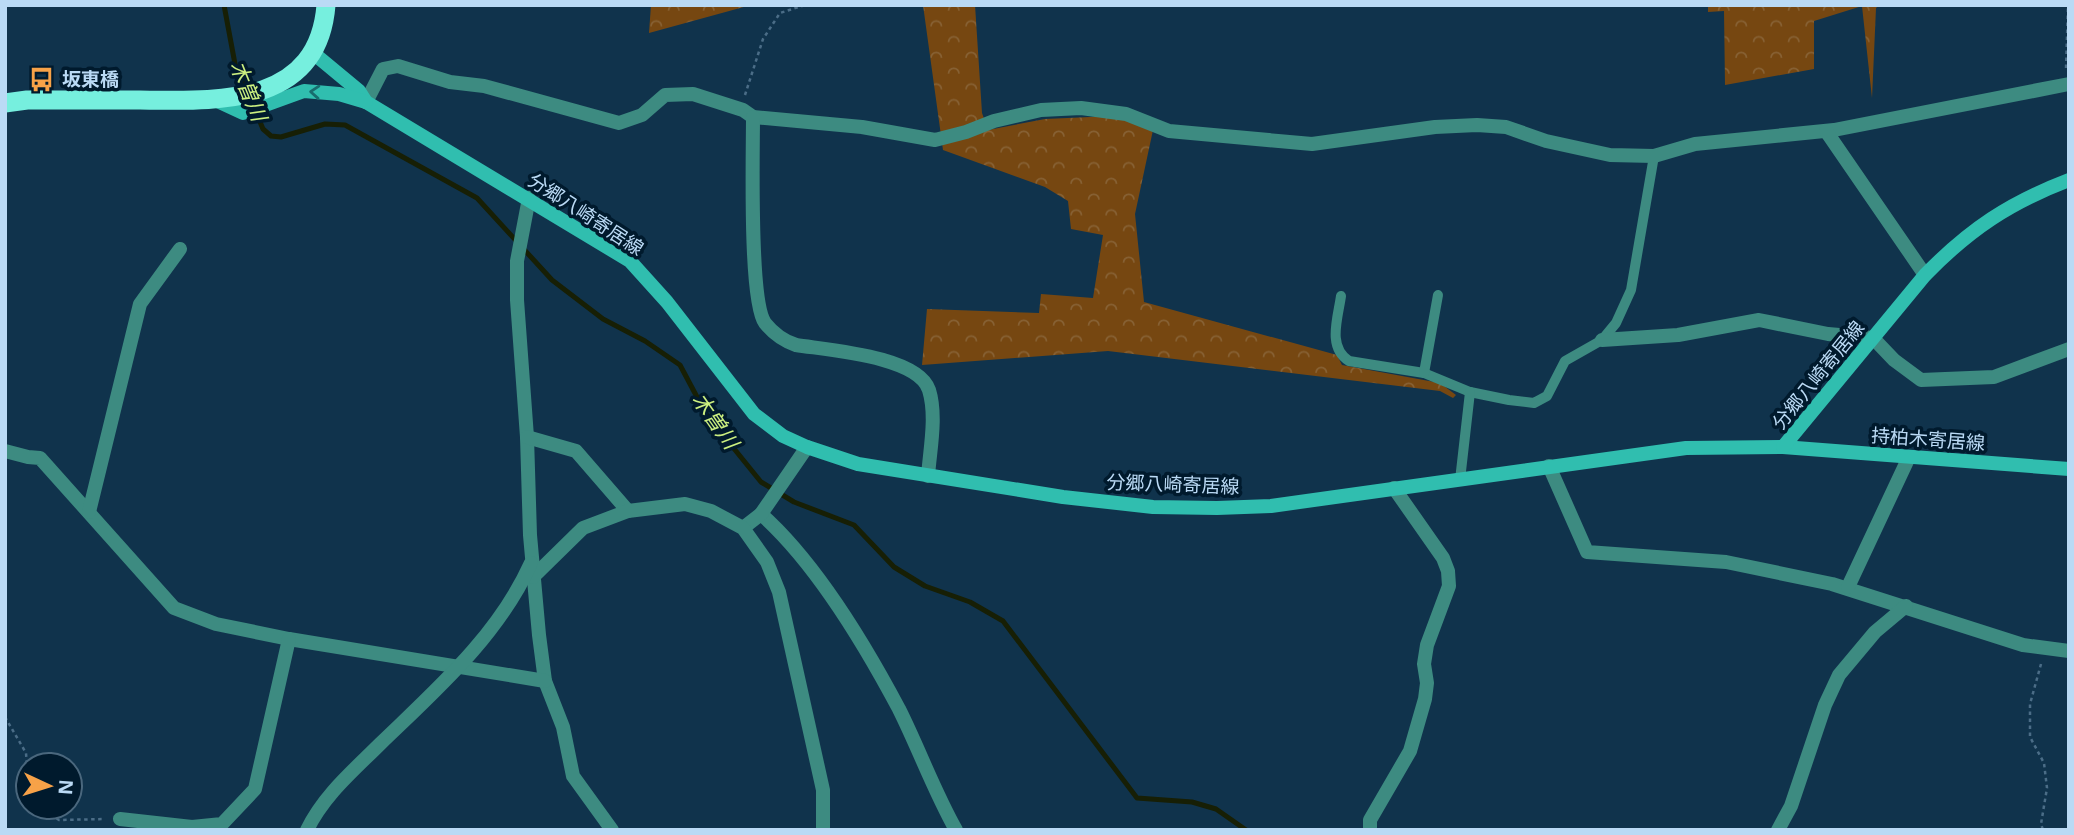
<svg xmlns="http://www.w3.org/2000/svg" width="2074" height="835" font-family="'Open Sans','Noto Sans JP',sans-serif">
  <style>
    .forest { fill: url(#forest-crowns) }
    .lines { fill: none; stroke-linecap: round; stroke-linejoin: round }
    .stream { stroke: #171f05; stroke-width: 5 }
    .path { stroke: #4b6d87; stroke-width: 2.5; stroke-dasharray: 3.5 3.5; stroke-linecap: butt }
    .service { stroke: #3d8b81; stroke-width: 10 }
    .minor { stroke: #3d8b81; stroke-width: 14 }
    .secondary { stroke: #30beaf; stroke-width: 14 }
    .trunk { stroke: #76efde; stroke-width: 19 }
    .oneway { stroke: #186c6e }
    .labels { text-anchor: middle; stroke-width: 7; stroke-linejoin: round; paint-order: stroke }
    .poi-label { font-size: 19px; font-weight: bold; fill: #badaf5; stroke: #001a2d; text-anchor: start }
    .street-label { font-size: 19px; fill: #badaf5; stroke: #001a2d }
    .water-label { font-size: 21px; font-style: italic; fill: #ccf080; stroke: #001a2d }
  </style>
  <defs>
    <pattern id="forest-crowns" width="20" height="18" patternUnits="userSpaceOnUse" patternTransform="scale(1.75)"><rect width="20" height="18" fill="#764711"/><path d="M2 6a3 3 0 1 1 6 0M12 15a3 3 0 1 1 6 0" fill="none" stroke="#876134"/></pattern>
  </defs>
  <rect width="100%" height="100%" fill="#10334c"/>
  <!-- forest -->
  <g class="forest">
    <path d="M 651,5 L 751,5 L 649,33 Z"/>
    <path d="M 923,5 L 975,5 L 982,113 L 988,130 L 1045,119 L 1113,116 L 1153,130 L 1135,214 L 1144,302 L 1337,355 L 1342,365 L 1440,383 L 1456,395 L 1453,398 L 1440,391 L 1108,351 L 922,365 L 927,309 L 1039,313 L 1041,294 L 1093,298 L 1103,235 L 1071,229 L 1068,201 L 1045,187 L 943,150 Z"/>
    <path d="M 1708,5 L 1879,5 L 1876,8 L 1872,98 L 1862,6 L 1814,21 L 1814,69 L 1725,85 L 1724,11 L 1708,12 Z"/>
  </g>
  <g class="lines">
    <!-- stream -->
    <g class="stream">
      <path d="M 224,5 L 235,64 L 245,88"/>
      <path d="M 255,110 L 263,129 L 271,136 L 281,137 L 325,124 L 345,125 L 477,198 L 552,280 L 603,319 L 645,341 L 680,365 L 706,414 L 761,482 L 794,502 L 854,525 L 894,567 L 925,586 L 970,602 L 1003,621 L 1137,798 L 1192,802 L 1216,809 L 1246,830"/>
    </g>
    <!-- path -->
    <g class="path">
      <path d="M 2066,68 L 2068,5"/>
      <path d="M 745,95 L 763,39 L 780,13 L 805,5"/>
      <path d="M 2041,664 L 2030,704 L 2030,737 L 2044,763 L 2047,788 L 2041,824 L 2043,830"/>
      <path d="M 5,717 L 26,753 L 28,780"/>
      <path d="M 39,807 L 59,820 L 105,819"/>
    </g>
    <!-- service -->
    <g class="service">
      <path d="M 1341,296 C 1338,318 1327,347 1349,361 L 1424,373 L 1470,392 L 1509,400 L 1534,403 L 1547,396 L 1565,361 L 1602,340 L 1616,323 L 1631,290 L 1654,156"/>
      <path d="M 1424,373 L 1438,295"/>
      <path d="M 1460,480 L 1470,392"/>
    </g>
    <!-- minor -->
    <g class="minor">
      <path d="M 366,102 L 383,69 L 398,66 L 450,82 L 484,86 L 619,123 L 642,115 L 665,95 L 693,94 L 743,110 L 753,117 L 862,127 L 935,140 L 966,132 L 994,121 L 1041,110 L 1081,108 L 1126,114 L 1169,131 L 1312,144 L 1435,127 L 1477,125 L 1506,127 L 1546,141 L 1610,155 L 1654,156 L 1695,144 L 1834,130 L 2069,84"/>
      <path d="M 753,117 C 753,153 749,301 765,323 C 773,333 784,341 796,345 C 827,350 918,356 929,390 C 937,416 930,449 928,476"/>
      <path d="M 1826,131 L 1925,275"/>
      <path d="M 529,198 L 517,261 L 517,300 L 527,437 L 530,535 L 539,635 L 545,681 L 563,727 L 573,776 L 612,830"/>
      <path d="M 1602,340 L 1678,335 L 1759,320 L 1828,334 L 1873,338 L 1894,360 L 1921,380 L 1994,377 L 2069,349"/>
      <path d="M 527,437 L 576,451 L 628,511"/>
      <path d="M 5,451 L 28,457 L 40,458 L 174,608 L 216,624 L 289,639 L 545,681"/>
      <path d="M 1549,466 L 1587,552 L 1726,562 L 1832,584 L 2023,645 L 2069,651"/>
      <path d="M 89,512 L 140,304 L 180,249"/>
      <path d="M 761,514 C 815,562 865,645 899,709 C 919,749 934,791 956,830"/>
      <path d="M 743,528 L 761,514 L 807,447"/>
      <path d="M 533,577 L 583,528 L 628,511 L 685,504 L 711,511 L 743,528 L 767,562 L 779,592 L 823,790 L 823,830"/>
      <path d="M 1848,587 L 1909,457"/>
      <path d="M 120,819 L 192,827 L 222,824 L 255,789 L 289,639"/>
      <path d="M 307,830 C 324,795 353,771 380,744 C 437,689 498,636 531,563"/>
      <path d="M 1370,830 L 1370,820 L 1410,751 L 1425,699 L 1427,683 L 1424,664 L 1427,645 L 1449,586 L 1448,571 L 1443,558 L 1394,488"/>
      <path d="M 1778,830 L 1791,806 L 1825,705 L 1839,675 L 1875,632 L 1906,606"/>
    </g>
    <!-- secondary -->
    <g class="secondary">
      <path d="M 312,52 L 359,91 L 366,102 L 630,261 L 667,302 L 754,414 L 783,436 L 807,447 L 858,464 L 1063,497 L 1153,507 L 1217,508 L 1271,506 L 1686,448 L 1783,447 L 2069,469"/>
      <path d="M 215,100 L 243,113 L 304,91 L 339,94 L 366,102"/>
      <path d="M 1783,447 L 1925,275 C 1970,229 2009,203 2069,180"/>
    </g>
    <!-- trunk -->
    <path class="trunk" d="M 5,103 L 27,100 C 65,100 103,100 140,100 C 217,101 318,107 326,5"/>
  </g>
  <!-- one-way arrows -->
  <defs><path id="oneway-chevron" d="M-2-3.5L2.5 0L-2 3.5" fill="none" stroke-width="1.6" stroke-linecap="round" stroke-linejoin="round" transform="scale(1.75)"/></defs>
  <use class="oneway" href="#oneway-chevron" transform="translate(315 92) rotate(-176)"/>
  <!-- icons -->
  <defs>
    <symbol id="bus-bare" viewBox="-9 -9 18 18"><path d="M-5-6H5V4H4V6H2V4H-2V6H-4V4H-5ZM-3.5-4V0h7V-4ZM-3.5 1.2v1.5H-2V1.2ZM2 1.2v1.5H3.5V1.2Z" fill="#f7a248" stroke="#001a2d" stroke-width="2.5" paint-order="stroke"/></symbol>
  </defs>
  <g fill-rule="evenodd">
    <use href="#bus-bare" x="24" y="62" width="35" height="35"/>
  </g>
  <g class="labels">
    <!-- poi labels -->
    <g class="poi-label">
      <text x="62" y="86">坂東橋</text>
    </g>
    <!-- street labels -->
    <g class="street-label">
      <text transform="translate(586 214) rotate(33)" y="7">分郷八崎寄居線</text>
      <text transform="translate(1818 375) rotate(-51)" y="7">分郷八崎寄居線</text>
      <text transform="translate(1928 439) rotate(4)" y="7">持柏木寄居線</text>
      <text transform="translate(1173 484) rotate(2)" y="7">分郷八崎寄居線</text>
    </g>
    <!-- water labels -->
    <g class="water-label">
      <text transform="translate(248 91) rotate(68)" y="7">木曽川</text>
      <text transform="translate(715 421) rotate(55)" y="7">木曽川</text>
    </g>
  </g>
  <!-- border -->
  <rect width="2074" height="835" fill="none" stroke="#badaf5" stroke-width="14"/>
  <!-- north arrow -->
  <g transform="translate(49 786) rotate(94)"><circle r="33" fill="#001a2d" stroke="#4a677d" stroke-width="2"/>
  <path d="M0-5L12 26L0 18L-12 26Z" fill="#f7a248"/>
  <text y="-10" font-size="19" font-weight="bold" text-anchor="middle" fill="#badaf5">N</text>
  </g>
</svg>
